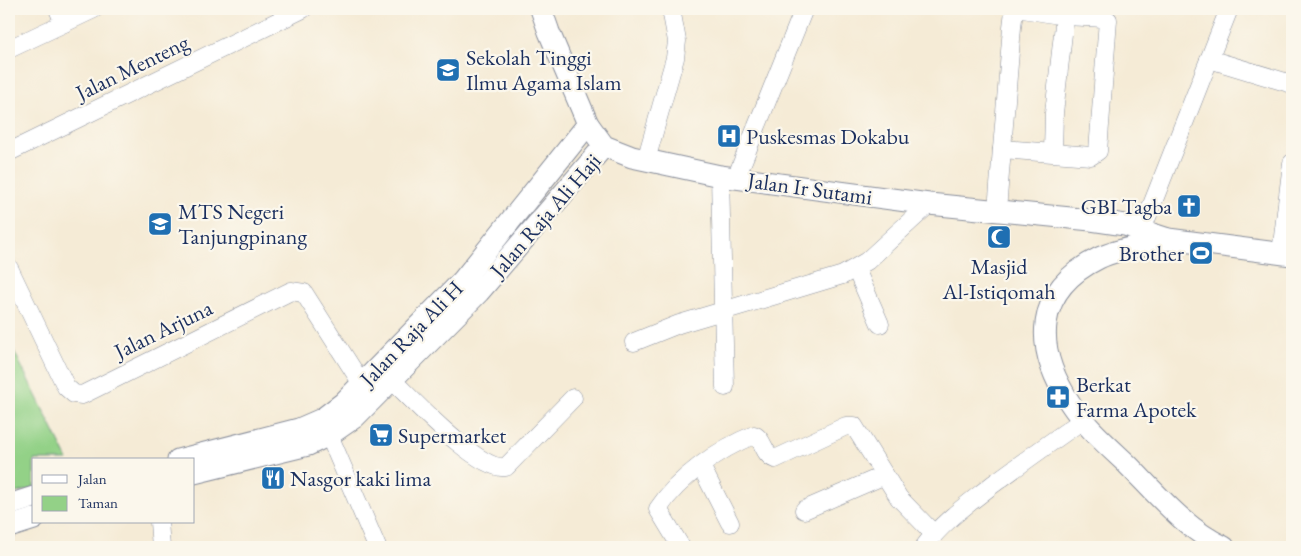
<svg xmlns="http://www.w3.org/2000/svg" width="1301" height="556" font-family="'EB Garamond',serif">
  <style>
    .green { fill: #93d187; stroke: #578072 }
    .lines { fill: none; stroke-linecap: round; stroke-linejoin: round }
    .minor-casing { stroke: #888d9a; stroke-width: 19 }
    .major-casing { stroke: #888d9a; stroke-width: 23 }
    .minor { stroke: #fff; stroke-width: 18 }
    .major { stroke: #fff; stroke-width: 21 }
    .labels { text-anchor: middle; stroke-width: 4.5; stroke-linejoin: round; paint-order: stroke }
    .poi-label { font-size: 22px; fill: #1b2f5e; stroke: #fbf7ec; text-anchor: start }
    .street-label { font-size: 22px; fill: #1b2f5e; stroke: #fbf7ec }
  </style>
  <rect width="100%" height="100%" fill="#fbf7ec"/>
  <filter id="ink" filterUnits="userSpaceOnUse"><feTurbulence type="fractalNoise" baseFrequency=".02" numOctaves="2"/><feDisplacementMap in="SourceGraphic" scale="10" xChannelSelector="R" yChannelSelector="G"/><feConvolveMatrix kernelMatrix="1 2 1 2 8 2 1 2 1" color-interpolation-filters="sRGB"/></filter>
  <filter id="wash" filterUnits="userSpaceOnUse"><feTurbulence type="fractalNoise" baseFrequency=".0096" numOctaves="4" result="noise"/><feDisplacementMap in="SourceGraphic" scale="20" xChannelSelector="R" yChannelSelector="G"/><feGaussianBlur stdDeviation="1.12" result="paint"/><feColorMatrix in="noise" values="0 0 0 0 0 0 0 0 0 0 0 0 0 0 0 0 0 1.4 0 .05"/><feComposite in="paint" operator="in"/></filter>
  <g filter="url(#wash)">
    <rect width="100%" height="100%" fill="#f5ebd6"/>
    <!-- green -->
    <path class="green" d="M 9,341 L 68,460 L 34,460 L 34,488 L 9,495 Z"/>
  </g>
  <g filter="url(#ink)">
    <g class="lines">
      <defs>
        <g id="minor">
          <path d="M 58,9 L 64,23"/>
          <path d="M 1023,9 L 1065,16 L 1054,113 L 1053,152"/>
          <path d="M 9,49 L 94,9"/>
          <path d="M 1209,59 L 1292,84"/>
          <path d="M 1002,149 L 1091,156 L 1098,151 L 1108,20 L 1105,18 L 1065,16"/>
          <path d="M 9,152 L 303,9"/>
          <path d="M 646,160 L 675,58 L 677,41 L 671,9"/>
          <path d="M 720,176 L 725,387"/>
          <path d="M 736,178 L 804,9"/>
          <path d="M 997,210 L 1012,27 L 1014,11 L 1016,9"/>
          <path d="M 1142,230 L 1229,9"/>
          <path d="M 1281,253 L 1292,163"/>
          <path d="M 9,268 L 66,387 L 74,394 L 82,395 L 291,291 L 304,293 L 362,384"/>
          <path d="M 856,269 L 880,324"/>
          <path d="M 634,342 L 679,324 L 843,275 L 867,261 L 929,204"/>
          <path d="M 392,380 C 413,400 479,472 506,467 L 573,398"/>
          <path d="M 329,435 L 377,547"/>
          <path d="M 701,466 L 730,523"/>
          <path d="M 804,510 L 885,475"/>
          <path d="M 159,522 L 161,547"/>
          <path d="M 681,547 L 658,509 C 678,478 720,448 754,435 C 764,439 763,455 775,459 L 846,426 L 854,426 L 899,498 L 934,534"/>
          <path d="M 924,547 C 942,522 968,504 992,485 C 1022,463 1052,441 1083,420"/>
        </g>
        <g id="major">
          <path d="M 541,9 L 549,32 L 588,124 L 604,146 L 632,157 L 720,176 L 929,204 L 1091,220 L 1125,225 L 1168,239 L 1292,255"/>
          <path d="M 1168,239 C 1146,245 1120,248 1099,258 C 1034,290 1033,347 1070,403 C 1085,426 1107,445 1127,464 C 1156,493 1185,529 1224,547"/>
          <path d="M 178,460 L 299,429 L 322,419 L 343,403 L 463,280 L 588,124"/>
          <path d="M 194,473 L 308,445 L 329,435 L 355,417 L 479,292 L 604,146"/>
          <path d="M 9,505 L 34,497"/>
          <path d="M 9,527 L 34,519"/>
        </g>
      </defs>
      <!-- minor casing -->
      <use href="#minor" class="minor-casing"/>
      <!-- major casing -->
      <use href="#major" class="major-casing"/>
      <!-- minor -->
      <use href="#minor" class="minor"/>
      <!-- major -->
      <use href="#major" class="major"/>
    </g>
  </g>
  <!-- icons -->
  <defs>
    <symbol id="university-square" viewBox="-11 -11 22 22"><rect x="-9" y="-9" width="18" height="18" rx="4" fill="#1f6fb2" stroke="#fbf7ec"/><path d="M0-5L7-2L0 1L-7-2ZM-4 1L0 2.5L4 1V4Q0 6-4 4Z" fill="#fff"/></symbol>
    <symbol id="hospital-square" viewBox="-11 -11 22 22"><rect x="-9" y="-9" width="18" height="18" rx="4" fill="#1f6fb2" stroke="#fbf7ec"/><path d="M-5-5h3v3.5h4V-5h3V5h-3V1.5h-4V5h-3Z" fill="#fff"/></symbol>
    <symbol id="church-square" viewBox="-11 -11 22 22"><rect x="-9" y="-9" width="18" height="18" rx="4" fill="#1f6fb2" stroke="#fbf7ec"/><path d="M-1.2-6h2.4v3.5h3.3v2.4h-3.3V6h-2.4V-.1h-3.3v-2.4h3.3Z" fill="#fff"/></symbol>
    <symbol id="school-square" viewBox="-11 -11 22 22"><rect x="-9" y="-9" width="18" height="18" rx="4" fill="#1f6fb2" stroke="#fbf7ec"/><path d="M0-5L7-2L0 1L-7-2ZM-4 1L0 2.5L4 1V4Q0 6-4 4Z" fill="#fff"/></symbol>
    <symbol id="mosque-square" viewBox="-11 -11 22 22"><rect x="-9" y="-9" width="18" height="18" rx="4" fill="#1f6fb2" stroke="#fbf7ec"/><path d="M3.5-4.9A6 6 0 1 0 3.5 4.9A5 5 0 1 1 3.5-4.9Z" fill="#fff"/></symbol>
    <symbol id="stadium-square" viewBox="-11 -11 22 22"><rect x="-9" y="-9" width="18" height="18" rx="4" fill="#1f6fb2" stroke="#fbf7ec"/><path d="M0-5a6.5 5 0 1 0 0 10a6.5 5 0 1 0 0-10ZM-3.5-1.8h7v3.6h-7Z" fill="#fff"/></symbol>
    <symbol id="pharmacy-square" viewBox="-11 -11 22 22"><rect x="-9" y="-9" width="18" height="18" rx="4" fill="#1f6fb2" stroke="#fbf7ec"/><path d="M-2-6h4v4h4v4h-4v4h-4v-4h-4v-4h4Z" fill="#fff"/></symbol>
    <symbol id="supermarket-square" viewBox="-11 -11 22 22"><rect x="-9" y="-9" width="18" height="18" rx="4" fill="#1f6fb2" stroke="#fbf7ec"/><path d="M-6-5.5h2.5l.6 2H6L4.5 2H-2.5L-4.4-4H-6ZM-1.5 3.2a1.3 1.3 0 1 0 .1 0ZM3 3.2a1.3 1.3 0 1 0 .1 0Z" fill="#fff"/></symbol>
    <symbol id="restaurant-square" viewBox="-11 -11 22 22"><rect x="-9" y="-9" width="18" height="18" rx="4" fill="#1f6fb2" stroke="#fbf7ec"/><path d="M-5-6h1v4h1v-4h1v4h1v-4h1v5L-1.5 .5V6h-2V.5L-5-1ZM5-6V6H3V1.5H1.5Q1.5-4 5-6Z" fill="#fff"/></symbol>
  </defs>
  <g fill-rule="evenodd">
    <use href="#university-square" x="434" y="56" width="28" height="28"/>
    <use href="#hospital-square" x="715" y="122" width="28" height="28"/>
    <use href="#church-square" x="1175" y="192" width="28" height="28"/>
    <use href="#school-square" x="146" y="210" width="28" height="28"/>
    <use href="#mosque-square" x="985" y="223" width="28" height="28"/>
    <use href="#stadium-square" x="1187" y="239" width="28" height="28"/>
    <use href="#pharmacy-square" x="1044" y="383" width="28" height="28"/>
    <use href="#supermarket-square" x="367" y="421" width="28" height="28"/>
    <use href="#restaurant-square" x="259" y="464" width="28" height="28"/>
  </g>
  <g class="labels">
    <!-- poi labels -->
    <g class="poi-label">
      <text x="466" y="65">Sekolah Tinggi<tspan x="466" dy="25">Ilmu Agama Islam</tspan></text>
      <text x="746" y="144">Puskesmas Dokabu</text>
      <text x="1172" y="214" text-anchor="end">GBI Tagba</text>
      <text x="178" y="219">MTS Negeri<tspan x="178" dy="25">Tanjungpinang</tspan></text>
      <text x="1184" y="261" text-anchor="end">Brother</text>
      <text x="999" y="274" text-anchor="middle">Masjid<tspan x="999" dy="25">Al-Istiqomah</tspan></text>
      <text x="1076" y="392">Berkat<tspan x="1076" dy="25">Farma Apotek</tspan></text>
      <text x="398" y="443">Supermarket</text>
      <text x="290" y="486">Nasgor kaki lima</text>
    </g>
    <!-- street labels -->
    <g class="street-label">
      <text transform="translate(132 67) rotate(-26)" y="8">Jalan Menteng</text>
      <text transform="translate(810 188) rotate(8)" y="8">Jalan Ir Sutami</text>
      <text transform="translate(545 215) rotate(-49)" y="8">Jalan Raja Ali Haji</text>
      <text transform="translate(163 329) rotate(-26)" y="8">Jalan Arjuna</text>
      <text transform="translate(411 333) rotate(-46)" y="8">Jalan Raja Ali H</text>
    </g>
  </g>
  <!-- margin -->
  <rect width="1301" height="556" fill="none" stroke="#fbf7ec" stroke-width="30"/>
  <!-- legend -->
  <rect x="32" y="458" width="162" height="65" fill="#fbf7ec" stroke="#a1a7b3"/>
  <rect x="42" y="475" width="25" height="8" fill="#ffffff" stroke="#a1a7b3"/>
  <text x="78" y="484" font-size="15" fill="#1b2f5e">Jalan</text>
  <rect x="42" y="496" width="25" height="15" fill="#93d187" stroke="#a1a7b3"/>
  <text x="78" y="508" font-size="15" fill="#1b2f5e">Taman</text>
</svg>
